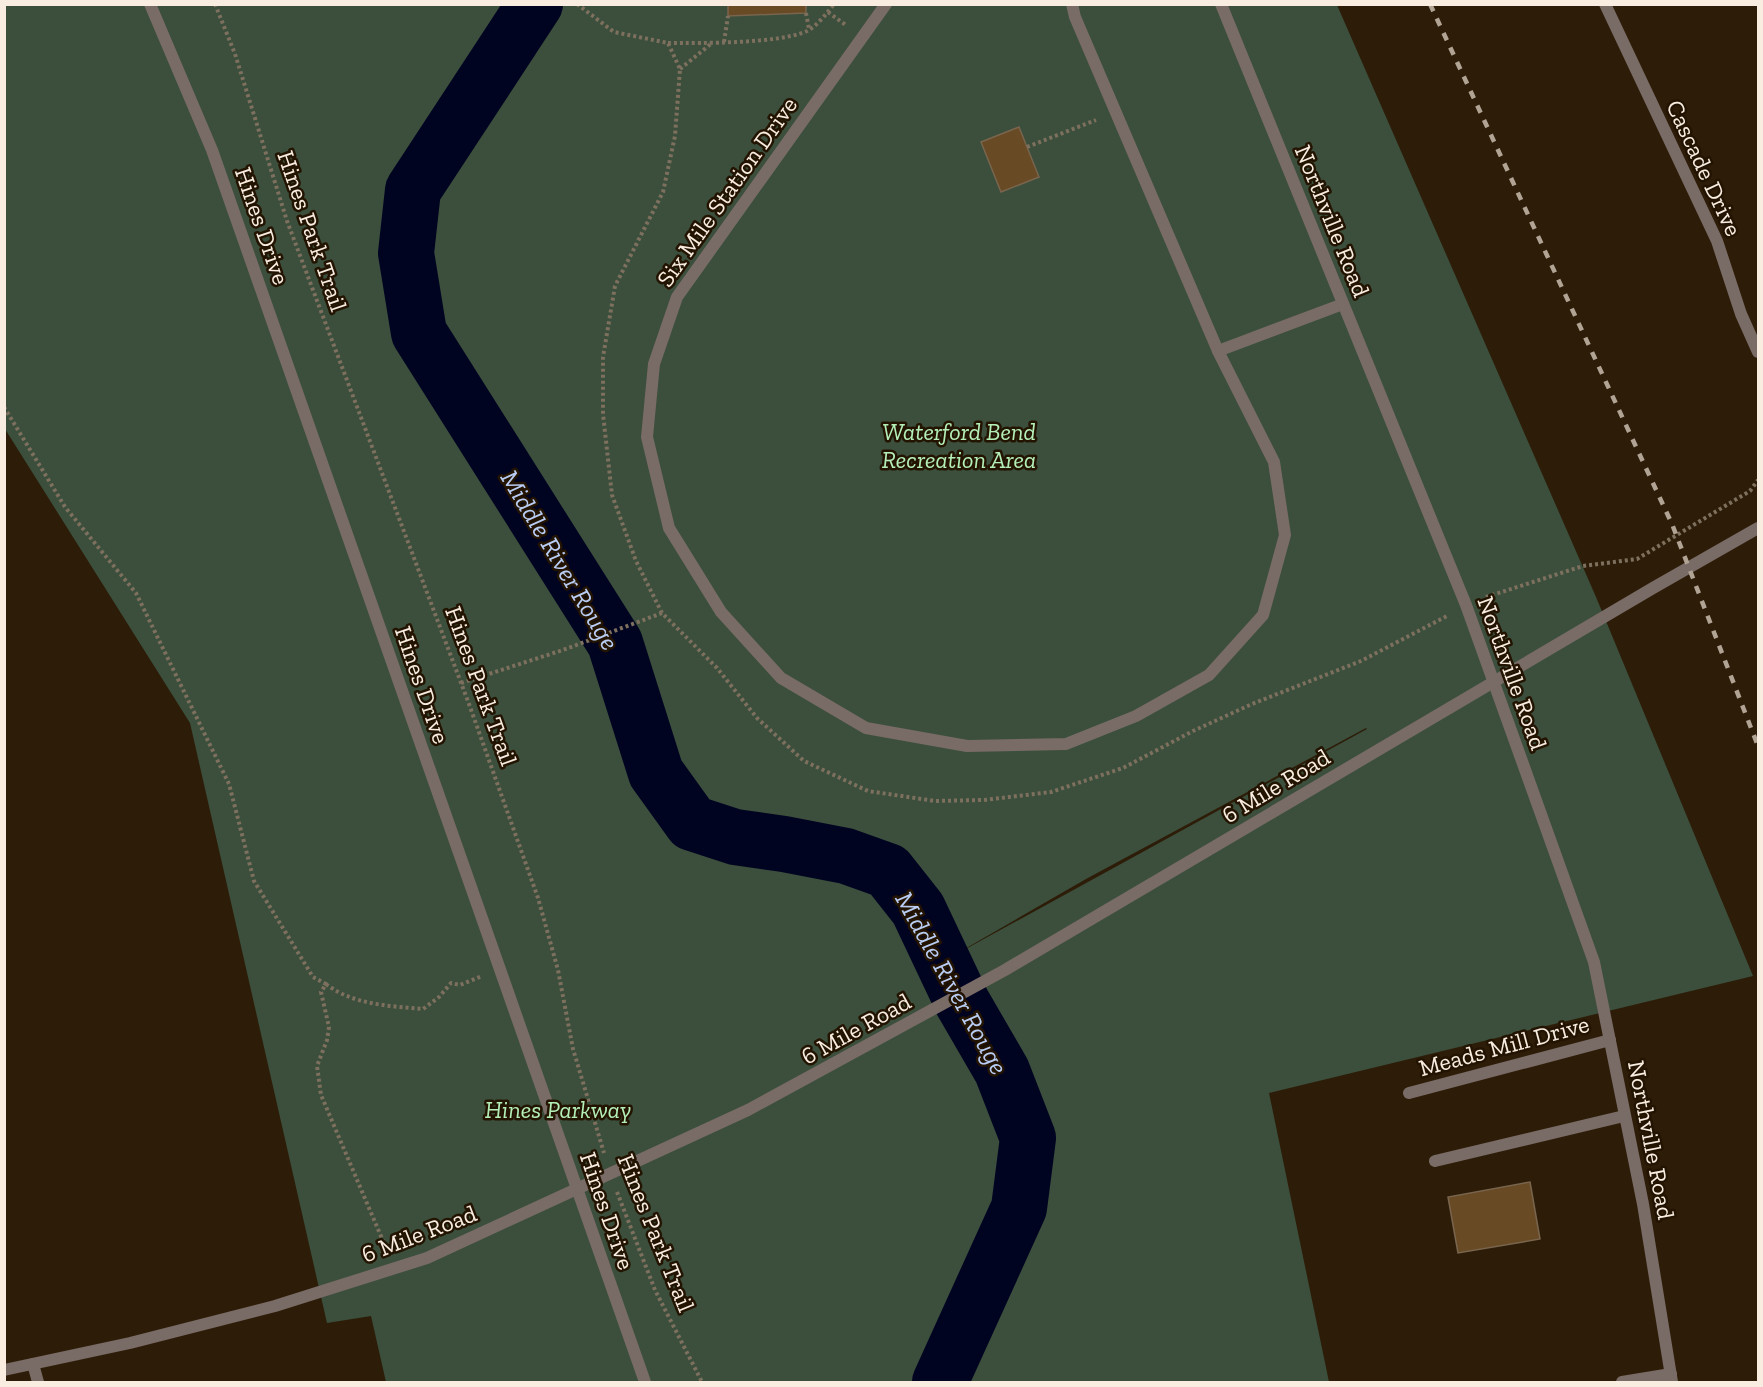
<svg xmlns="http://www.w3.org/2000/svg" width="1763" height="1387" font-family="'Zilla Slab',serif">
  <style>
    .green { fill: #3b4f3c; fill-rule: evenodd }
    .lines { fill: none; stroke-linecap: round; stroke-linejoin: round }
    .river { stroke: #000421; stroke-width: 56 }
    .building { fill: #684a25; stroke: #79654e; stroke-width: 1.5 }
    .path { stroke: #7e705e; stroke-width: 4; stroke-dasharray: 3 3; stroke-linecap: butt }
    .service { stroke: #796b66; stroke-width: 12 }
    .minor { stroke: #796b66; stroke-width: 12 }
    .tertiary { stroke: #796b66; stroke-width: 12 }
    .rail { stroke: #b1a495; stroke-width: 4.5; stroke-dasharray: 8 8; stroke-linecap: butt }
    .labels { text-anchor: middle; stroke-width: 5; stroke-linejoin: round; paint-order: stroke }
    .street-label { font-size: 24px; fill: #f8ede0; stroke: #231301 }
    .park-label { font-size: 24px; font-style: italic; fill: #b4efb8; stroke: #231301 }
    .water-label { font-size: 26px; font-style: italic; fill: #b9cdf4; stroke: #231301 }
  </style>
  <rect width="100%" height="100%" fill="#2d1d08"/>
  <!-- green -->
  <path class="green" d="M 5,5 L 1337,5 L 1596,597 L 1753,976 L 1269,1093 L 1329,1382 L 386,1382 L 371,1316 L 327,1323 L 190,723 L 5,429 ZM 1366,728 L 1367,729 L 942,962 L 1086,879 Z"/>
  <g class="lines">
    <!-- river -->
    <path class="river" d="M 535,4 L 413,190 L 406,253 L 419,333 L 615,643 L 656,773 L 692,823 L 735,837 L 784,844 L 846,856 L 888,871 L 918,909 L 962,1002 L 1002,1071 L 1028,1138 L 1019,1208 L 940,1382"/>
  </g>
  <!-- building -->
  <g class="building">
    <path d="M 728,4 L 806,4 L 806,13 L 728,16 Z"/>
    <path d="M 1019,127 L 1039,177 L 1001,192 L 981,142 Z"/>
    <path d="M 1530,1182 L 1540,1239 L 1458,1253 L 1448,1197 Z"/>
  </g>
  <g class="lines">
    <!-- path -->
    <g class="path">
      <path d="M 215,4 L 235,54 L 287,221 L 469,704 L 538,898 L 558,970 L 573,1049 L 604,1153"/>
      <path d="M 577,4 L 614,32 L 668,43 L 680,69 L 675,136 L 663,192 L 615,286 L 603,357 L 603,414 L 612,495 L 636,561 L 662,613 L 717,668 L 757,718 L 804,761 L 868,791 L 935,801 L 984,800 L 1051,792 L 1123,768 L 1193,731 L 1252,704 L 1361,661 L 1447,616"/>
      <path d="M 828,12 L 847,26"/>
      <path d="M 806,13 L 809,29"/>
      <path d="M 724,42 L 728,16"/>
      <path d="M 668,43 C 702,43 778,44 807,31 C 817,26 827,13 834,4"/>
      <path d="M 680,69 L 712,43"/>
      <path d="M 1027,147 L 1096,120"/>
      <path d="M 4,407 L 65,507 L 136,593 L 229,784 L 254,881 L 313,977 L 326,984 L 321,992 L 329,1027 L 327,1040 L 317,1066 L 321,1095 L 386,1248"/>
      <path d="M 1486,597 L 1583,566 L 1637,559 L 1750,491 L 1758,480"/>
      <path d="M 461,683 L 563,650 L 662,613"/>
      <path d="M 326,984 C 353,1005 390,1006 423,1009 L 439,997 L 451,983 L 460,985 L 482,976"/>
      <path d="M 617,1192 L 655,1290 L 702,1382"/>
    </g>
    <!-- service -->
    <g class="service">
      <path d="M 1435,1161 L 1624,1116"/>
      <path d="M 33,1364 L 38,1382"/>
      <path d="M 1622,1382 L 1671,1374"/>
    </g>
    <!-- minor -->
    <g class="minor">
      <path d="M 886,4 L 677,297 L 654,364 L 647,437 L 669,528 L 721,612 L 781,678 L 866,728 L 967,746 L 1066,744 L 1136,716 L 1209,675 L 1263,615 L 1285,535 L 1274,462 L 1218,351 L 1075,17 L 1072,4"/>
      <path d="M 1605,4 L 1717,241 L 1741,314 L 1758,352"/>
      <path d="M 1218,351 L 1343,304"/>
      <path d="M 1409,1093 L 1610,1040"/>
    </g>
    <!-- tertiary -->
    <g class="tertiary">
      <path d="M 150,4 L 212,150 L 645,1382"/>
      <path d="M 1221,4 L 1466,605 L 1594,962 L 1643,1204 L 1672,1382"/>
      <path d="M 4,1370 L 130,1343 L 275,1306 L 427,1258 L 748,1110 L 1005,970 L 1653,588 L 1758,528"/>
    </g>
    <!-- rail -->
    <path class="rail" d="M 1430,4 L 1672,524 L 1758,746"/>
  </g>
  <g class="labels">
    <!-- street labels -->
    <g class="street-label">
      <text transform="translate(1704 168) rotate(65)" y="8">Cascade Drive</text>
      <text transform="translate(727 192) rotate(-55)" y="8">Six Mile Station Drive</text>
      <text transform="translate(1332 221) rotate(68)" y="8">Northville Road</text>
      <text transform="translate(262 226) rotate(71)" y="8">Hines Drive</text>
      <text transform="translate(312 231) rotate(71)" y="8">Hines Park Trail</text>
      <text transform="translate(1512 673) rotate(70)" y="8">Northville Road</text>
      <text transform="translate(422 685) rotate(71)" y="8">Hines Drive</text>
      <text transform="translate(481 686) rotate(70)" y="8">Hines Park Trail</text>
      <text transform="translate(1276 786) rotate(-31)" y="8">6 Mile Road</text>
      <text transform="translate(856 1029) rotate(-29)" y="8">6 Mile Road</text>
      <text transform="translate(1504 1046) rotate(-15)" y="8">Meads Mill Drive</text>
      <text transform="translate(1651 1140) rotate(79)" y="8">Northville Road</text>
      <text transform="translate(607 1211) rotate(71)" y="8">Hines Drive</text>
      <text transform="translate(656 1233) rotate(68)" y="8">Hines Park Trail</text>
      <text transform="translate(419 1234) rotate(-21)" y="8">6 Mile Road</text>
    </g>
    <!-- park labels -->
    <g class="park-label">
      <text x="959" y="440">Waterford Bend<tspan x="959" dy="28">Recreation Area</tspan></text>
      <text x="558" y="1118">Hines Parkway</text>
    </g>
    <!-- water labels -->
    <g class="water-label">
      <text transform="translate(560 560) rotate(59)" y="9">Middle River Rouge</text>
      <text transform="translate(952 983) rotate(61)" y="9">Middle River Rouge</text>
    </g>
  </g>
  <!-- border -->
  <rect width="1763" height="1387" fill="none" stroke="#f8ede0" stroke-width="12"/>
</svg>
